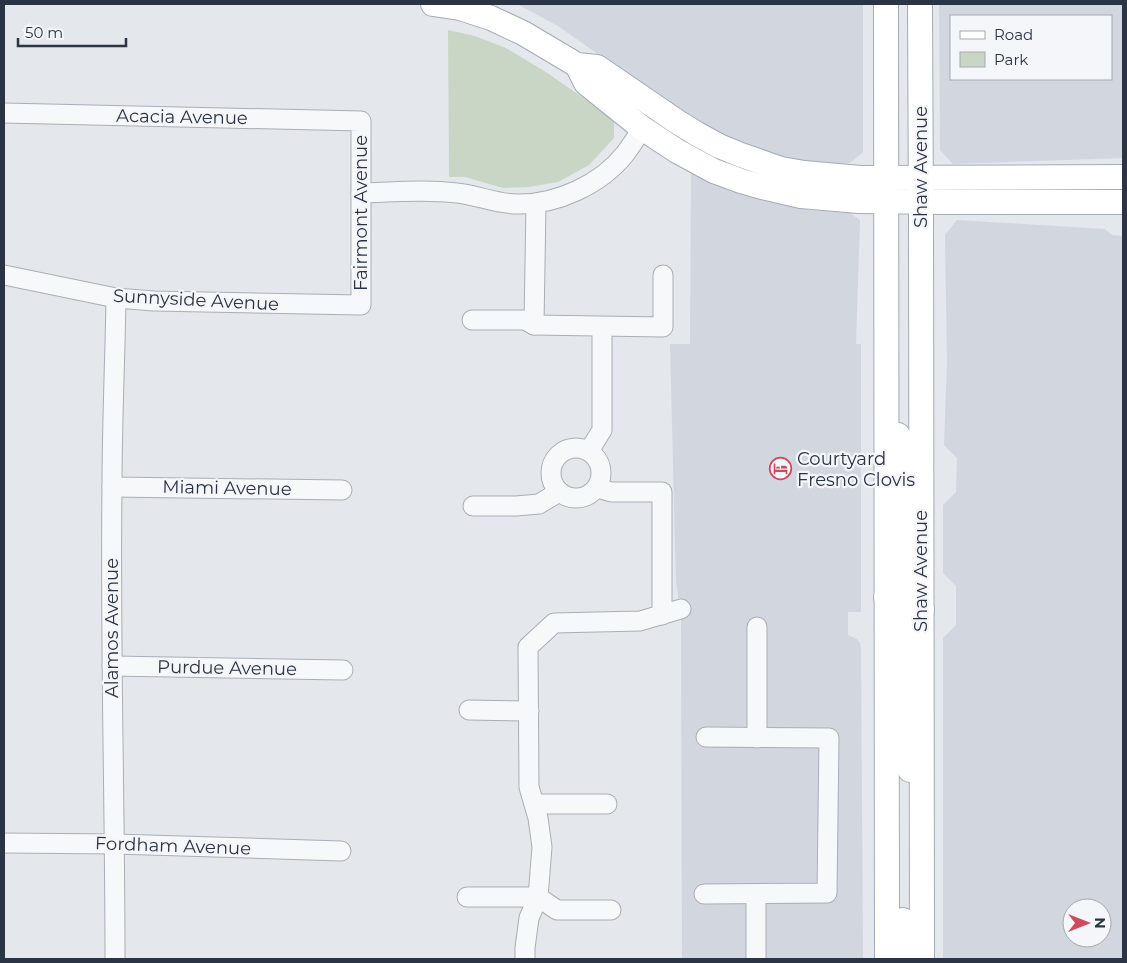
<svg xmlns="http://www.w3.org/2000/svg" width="1127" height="963" font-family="Montserrat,sans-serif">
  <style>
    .built { fill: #d2d6de; fill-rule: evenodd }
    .green { fill: #c9d6c5 }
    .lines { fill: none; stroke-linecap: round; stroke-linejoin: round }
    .minor-casing { stroke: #a9aeb7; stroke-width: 21 }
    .major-casing { stroke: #a3abb8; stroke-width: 26 }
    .minor { stroke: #f7f8fa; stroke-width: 19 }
    .major { stroke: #fff; stroke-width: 24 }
    .labels { text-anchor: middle; stroke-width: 4.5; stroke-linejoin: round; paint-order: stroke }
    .street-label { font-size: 18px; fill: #2b3445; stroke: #f4f6f9 }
    .poi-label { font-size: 18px; fill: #2b3445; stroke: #f4f6f9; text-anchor: start }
  </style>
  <rect width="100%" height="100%" fill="#e4e7ec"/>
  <!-- built -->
  <g class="built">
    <path d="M 517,4 L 863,4 L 863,152 L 850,163 L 827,165 L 788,160 L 748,148 L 687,117 L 558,26 Z"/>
    <path d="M 939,4 L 1123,4 L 1123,158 L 953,164 L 940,150 ZM 1111,16 L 1111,79 L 951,79 L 951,16 Z"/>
    <path d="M 691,172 L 715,184 L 778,203 L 807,210 L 850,213 L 860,220 L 856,344 L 861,344 L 861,612 L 848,612 L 848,635 L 857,639 L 860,643 L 861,649 L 863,959 L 682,959 L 681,615 L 676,583 L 670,344 L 690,344 Z"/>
    <path d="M 957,220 L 1105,229 L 1112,235 L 1123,236 L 1123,959 L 943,959 L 943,638 L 956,625 L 956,586 L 943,573 L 943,505 L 956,492 L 957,458 L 944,445 L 947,362 L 945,235 ZM 1072,908 L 1102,908 L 1102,938 L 1072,938 Z"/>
  </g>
  <!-- green -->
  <path class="green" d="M 448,30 L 475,36 L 506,48 L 546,72 L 599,109 L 614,122 L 614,138 L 589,165 L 558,182 L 529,187 L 503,188 L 465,177 L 449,177 Z"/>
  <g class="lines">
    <defs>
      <g id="minor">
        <path d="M 4,113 L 361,121 L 361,305 L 154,301 L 116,298 L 4,275"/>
        <path d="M 361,193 C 393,192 425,189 457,193 C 477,195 497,204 517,204 C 557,205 601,184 625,154 C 631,146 637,137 642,128"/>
        <path d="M 472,320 L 525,320 L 534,325 L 536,203"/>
        <path d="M 534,325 L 663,327 L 663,275"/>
        <circle cx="576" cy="473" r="25"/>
        <path d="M 589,451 L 602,430 L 602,327"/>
        <path d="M 112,487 L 342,490"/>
        <path d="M 598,488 L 611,492 L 662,492 L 662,615"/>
        <path d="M 473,506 L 516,506 L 539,504 L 559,492"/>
        <path d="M 112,666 L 343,670"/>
        <path d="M 469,710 L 529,711"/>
        <path d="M 757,738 L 757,627"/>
        <path d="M 534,804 L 607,804"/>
        <path d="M 4,843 L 115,844 L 341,851"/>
        <path d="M 704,894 L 827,893 L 829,738 L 706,737"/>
        <path d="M 756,894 L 756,959"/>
        <path d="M 467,897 L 538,897 L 529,918 L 525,948 L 525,959"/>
        <path d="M 611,910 L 557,910 L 538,897 L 542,847 L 538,818 L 529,787 L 528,647 L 554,623 L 640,621 L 681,609"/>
        <path d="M 115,959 C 115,802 110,644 112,487 C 112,424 115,361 116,298"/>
      </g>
      <g id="major">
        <path d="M 433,4 L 460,8 L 491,18 L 523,33 L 577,65 L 597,67 L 676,121 L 697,134 L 719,146 L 741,155 L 781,169 L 804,173 L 860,178 L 1123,177"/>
        <path d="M 886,4 L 887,959"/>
        <path d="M 920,4 L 921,221 L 922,959"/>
        <path d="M 577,65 L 586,83 L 642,128 L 677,151 L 714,171 L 741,181 L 762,187 L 801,196 L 859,201 L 948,202 L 1123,202"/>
        <path d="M 898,435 L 903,466 L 903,592 C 908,602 911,605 922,610"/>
        <path d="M 886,597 L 900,609 L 904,619 L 904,733 L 910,770"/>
        <path d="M 903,920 L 903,959"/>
      </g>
    </defs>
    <!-- minor casing -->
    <use href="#minor" class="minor-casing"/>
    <!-- major casing -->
    <use href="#major" class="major-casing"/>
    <!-- minor -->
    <use href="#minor" class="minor"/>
    <!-- major -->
    <use href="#major" class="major"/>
  </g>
  <!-- icons -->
  <defs>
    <symbol id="hotel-ring" viewBox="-11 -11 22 22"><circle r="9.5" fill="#f4f6f9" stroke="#d1495b" stroke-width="1.5"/><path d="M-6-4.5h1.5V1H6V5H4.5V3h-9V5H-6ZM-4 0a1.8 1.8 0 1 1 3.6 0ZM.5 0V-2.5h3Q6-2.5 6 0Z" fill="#d1495b"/></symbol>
  </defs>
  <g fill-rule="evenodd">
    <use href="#hotel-ring" x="768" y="456" width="25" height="25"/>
  </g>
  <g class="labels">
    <!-- street labels -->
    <g class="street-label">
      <text transform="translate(182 117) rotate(1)" y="6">Acacia Avenue</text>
      <text transform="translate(921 167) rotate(-90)" y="6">Shaw Avenue</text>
      <text transform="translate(361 213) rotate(-90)" y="6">Fairmont Avenue</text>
      <text transform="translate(196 300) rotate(3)" y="6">Sunnyside Avenue</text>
      <text transform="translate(227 488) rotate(1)" y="6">Miami Avenue</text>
      <text transform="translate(921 571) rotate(-90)" y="6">Shaw Avenue</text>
      <text transform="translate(112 628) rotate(-90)" y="6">Alamos Avenue</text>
      <text transform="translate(227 668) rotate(1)" y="6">Purdue Avenue</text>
      <text transform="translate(173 846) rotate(2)" y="6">Fordham Avenue</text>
    </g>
    <!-- poi labels -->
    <g class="poi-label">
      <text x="797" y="465">Courtyard<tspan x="797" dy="21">Fresno Clovis</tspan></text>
    </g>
  </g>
  <!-- border -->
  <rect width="1127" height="963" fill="none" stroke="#2b3445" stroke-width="10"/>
  <!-- legend -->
  <rect x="950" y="15" width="162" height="65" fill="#f4f6f9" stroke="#a4a8b1"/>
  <rect x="960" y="31" width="25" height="8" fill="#ffffff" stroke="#a4a8b1"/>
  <text x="994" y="40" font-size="15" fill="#2b3445">Road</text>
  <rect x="960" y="52" width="25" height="15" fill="#c9d6c5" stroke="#a4a8b1"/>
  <text x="994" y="65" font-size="15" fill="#2b3445">Park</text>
  <!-- north arrow -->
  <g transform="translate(1087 923) rotate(90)"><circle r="24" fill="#f4f6f9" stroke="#a4a8b1"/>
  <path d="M0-4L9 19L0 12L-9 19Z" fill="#d1495b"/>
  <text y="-8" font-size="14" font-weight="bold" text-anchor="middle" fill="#2b3445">N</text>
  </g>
  <!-- scale -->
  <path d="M18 38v8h108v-8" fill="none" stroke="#2b3445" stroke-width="2.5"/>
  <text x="25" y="38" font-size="15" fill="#2b3445" stroke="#f4f6f9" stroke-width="4" paint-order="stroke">50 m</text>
</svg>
